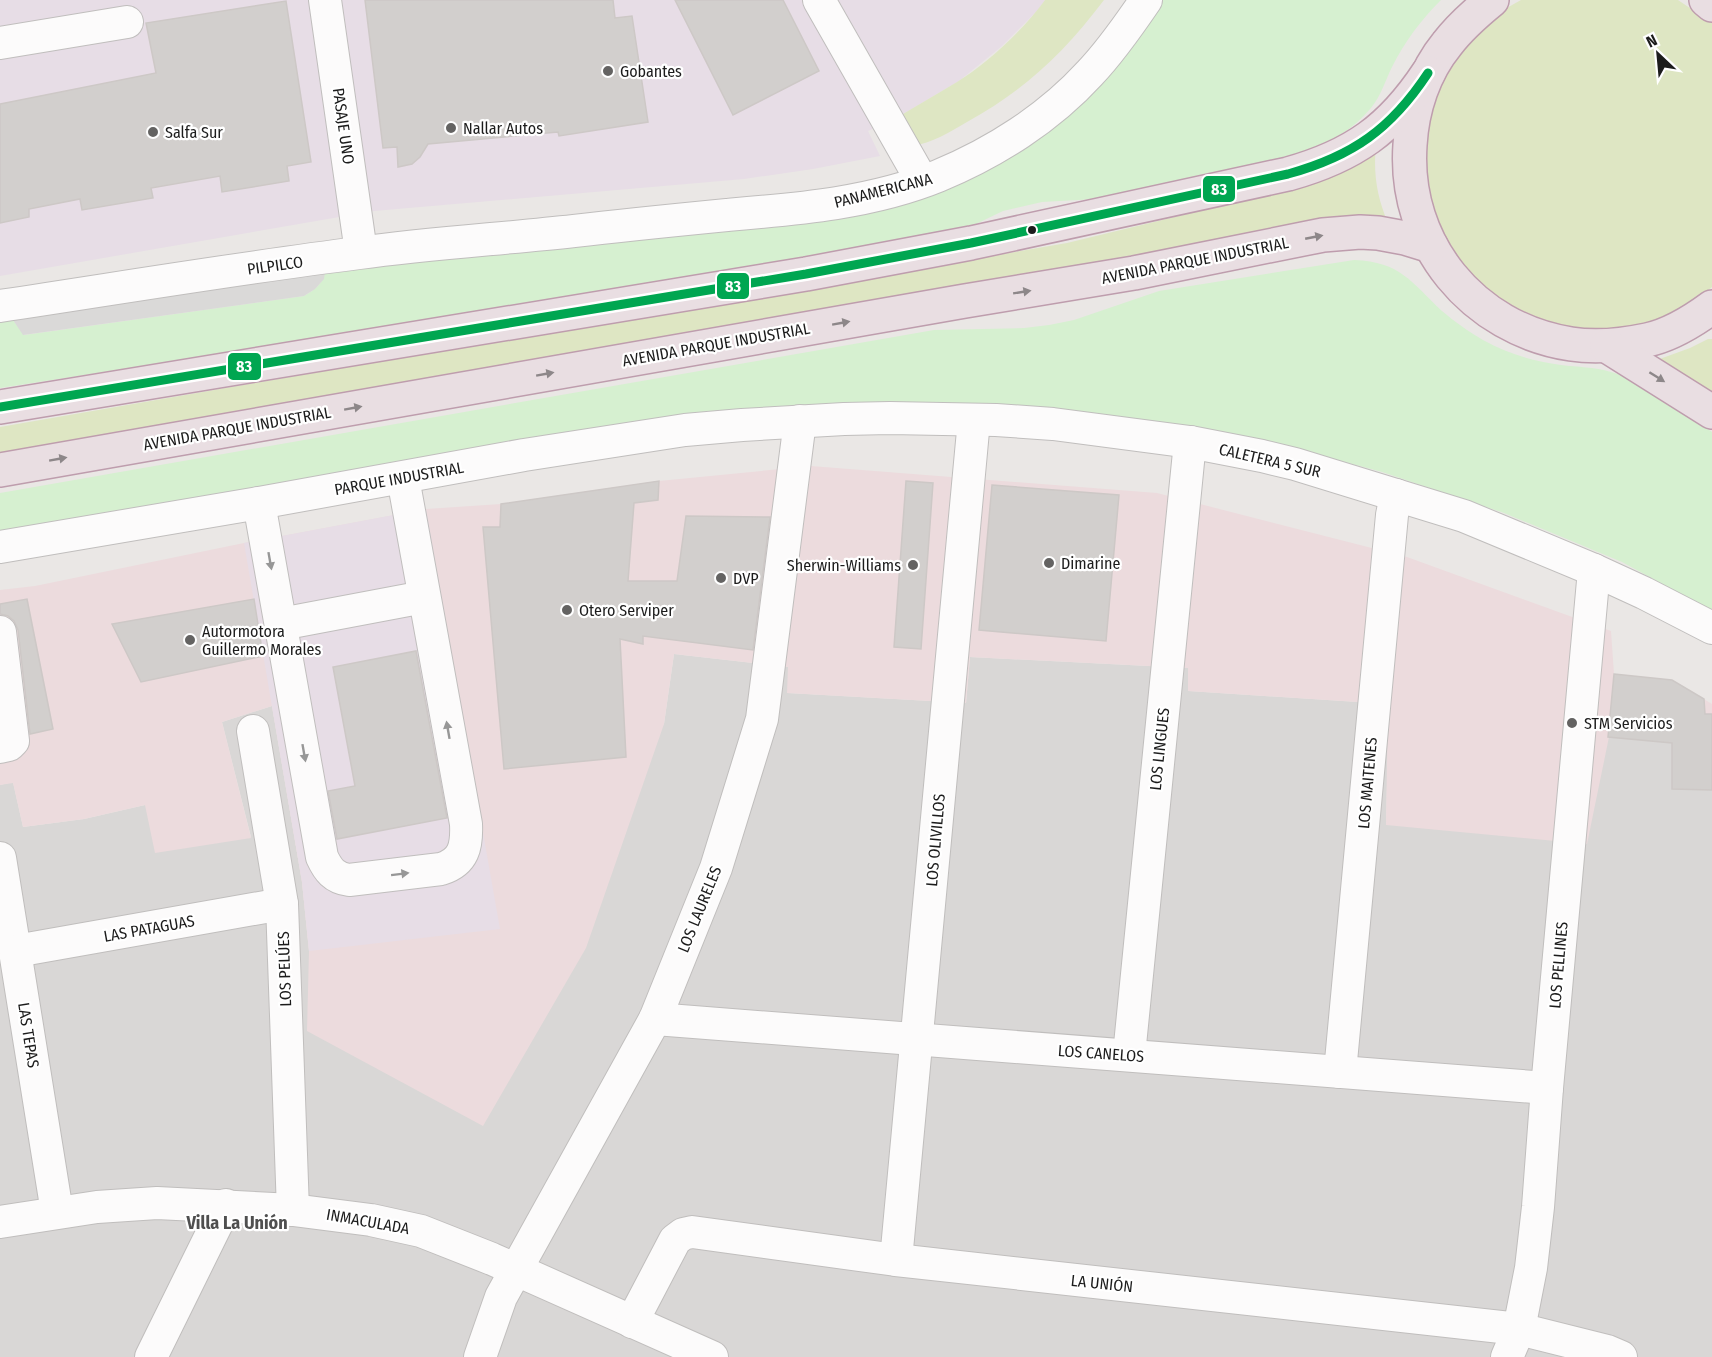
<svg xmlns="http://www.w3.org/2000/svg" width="1712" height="1357" font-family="'Fira Sans Condensed',sans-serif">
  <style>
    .residential { fill: #d9d7d6 }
    .commercial { fill: #ecdbdd }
    .industrial { fill: #e7dde6 }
    .grass { fill: #dee6c3 }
    .park { fill: #d6f0d0 }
    .parking { fill: #dad9d8 }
    .building { fill: #d2cfcd; stroke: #cdc8c6; stroke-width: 1.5 }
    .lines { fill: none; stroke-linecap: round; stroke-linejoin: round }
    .minor-casing { stroke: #c0bebd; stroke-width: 34 }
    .highway-casing { stroke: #be9dad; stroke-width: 36 }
    .minor { stroke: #fcfbfb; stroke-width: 32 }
    .highway { stroke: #e9dee2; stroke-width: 33 }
    .bus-1-casing { stroke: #fff; stroke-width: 14 }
    .bus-1 { stroke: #00a651; stroke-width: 9 }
    .oneway { fill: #8d8789 }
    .oneway2 { fill: #979797 }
    .poi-dot { fill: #646362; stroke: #fff; stroke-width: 2 }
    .bus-dot { fill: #1c1c1c; stroke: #fff; stroke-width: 2 }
    .labels { text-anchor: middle; stroke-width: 4.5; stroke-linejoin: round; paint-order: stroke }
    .poi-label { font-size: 16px; fill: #1c1c1c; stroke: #fff; text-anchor: start }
    .street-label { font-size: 16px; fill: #1c1c1c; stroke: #fff }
    .neighbourhood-label { font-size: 18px; font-weight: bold; fill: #4f4f4f; stroke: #fff }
    .line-badge { stroke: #fff; stroke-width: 2 }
    .badge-label { font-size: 16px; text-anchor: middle; font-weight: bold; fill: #fff }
  </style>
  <rect width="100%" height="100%" fill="#eae7e5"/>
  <!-- residential -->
  <path class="residential" d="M 674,654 L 789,667 L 788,693 L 966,703 L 970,657 L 1188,668 L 1189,691 L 1389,704 L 1386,825 L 1608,737 L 1672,743 L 1672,789 L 1712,790 L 1712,1357 L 0,1357 L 0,785 L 13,782 L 23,827 L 84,819 L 145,805 L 251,837 L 222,722 L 272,706 L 302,882 L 309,951 L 664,724 Z"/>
  <!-- commercial -->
  <path class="commercial" d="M 811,466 L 1157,493 L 1407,557 L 1611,631 L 1614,674 L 1672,680 L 1712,704 L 1712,790 L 1672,789 L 1672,743 L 1609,737 L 1587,844 L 1386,825 L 1388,704 L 1188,691 L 1188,668 L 970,657 L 966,703 L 787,693 L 788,667 L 674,654 L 664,724 L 586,948 L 483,1126 L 307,1031 L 309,951 L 302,882 L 272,706 L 222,722 L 251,838 L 155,853 L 145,805 L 84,819 L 23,827 L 13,783 L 0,785 L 0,590 L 35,586 L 244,543 L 426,509 L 501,504 L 659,481 Z"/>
  <!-- industrial -->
  <g class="industrial">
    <path d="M 0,0 L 1045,0 L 1038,10 L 1002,46 L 959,81 L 893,120 L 868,131 L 880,156 L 813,169 L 744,179 L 374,211 L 0,276 Z"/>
    <path d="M 426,509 L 500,929 L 309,951 L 302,882 L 244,543 Z"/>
  </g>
  <!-- grass -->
  <g class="grass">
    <path d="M 1045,0 L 1104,0 C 1063,54 1026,89 967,122 C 950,132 932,143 912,146 L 893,120 C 914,107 936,95 957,82 C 988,63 1023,30 1045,0 Z"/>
    <path d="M 1521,0 L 1678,0 L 1712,23 L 1712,287 L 1689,306 L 1641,326 L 1589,332 L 1537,321 L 1492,296 L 1455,259 L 1431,212 L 1422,160 L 1429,109 L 1444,73 L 1467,40 L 1496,14 Z"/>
    <path d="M 1376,145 C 1373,173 1377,197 1388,223 L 1198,244 L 0,455 L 0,427 L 1067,243 L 1187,214 L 1285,189 Z"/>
    <path d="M 1708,339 L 1712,339 L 1712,397 L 1657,360 L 1690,348 Z"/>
  </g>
  <!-- park -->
  <g class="park">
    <path d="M 1159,0 L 1441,0 C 1421,20 1405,41 1392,67 C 1385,81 1381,96 1371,108 C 1353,130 1328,143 1303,155 L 1114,198 L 1042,202 L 1003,211 L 953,235 L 722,277 L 0,388 L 0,322 L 13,320 L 24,335 L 304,296 C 314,290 323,284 325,272 L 932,191 Z"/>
    <path d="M 1354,260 C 1401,262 1411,282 1442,311 C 1454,321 1469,332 1483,340 C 1508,354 1533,361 1561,365 C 1578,367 1594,367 1611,372 C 1651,383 1679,408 1712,432 L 1712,611 L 1622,562 L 1504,513 L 1382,472 L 1264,440 L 1077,411 L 1019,407 L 895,404 L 0,534 L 0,493 L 934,330 L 1024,328 L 1049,325 L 1074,320 L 1159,291 Z"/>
  </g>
  <!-- parking -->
  <path class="parking" d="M 325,272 L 324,279 L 315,289 L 304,296 L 23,335 L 13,320 Z"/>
  <!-- building -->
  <g class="building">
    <path d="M 365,0 L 613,0 L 615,18 L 632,16 L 648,122 L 559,136 L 558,132 L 428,144 L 420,157 L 412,164 L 398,167 L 397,147 L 383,148 Z"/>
    <path d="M 675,0 L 783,0 L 819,71 L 733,115 Z"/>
    <path d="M 286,1 L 311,162 L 287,166 L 289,181 L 222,192 L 220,176 L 151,188 L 153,198 L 82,210 L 80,199 L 29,209 L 29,217 L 0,223 L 0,104 L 156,73 L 146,23 Z"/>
    <path d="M 659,481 L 658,500 L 634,503 L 628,581 L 677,581 L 686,516 L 770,517 L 753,650 L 643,636 L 643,644 L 620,639 L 626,757 L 504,769 L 483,527 L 500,527 L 501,504 Z"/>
    <path d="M 906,481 L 933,483 L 921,649 L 894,647 Z"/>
    <path d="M 992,485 L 1119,495 L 1106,641 L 979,630 Z"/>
    <path d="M 27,599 L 53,729 L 30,734 L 18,630 L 14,621 L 8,616 L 0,614 L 0,604 Z"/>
    <path d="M 254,599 L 263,656 L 141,682 L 112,624 Z"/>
    <path d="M 416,651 L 447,818 L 337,839 L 328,791 L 355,786 L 333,667 Z"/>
    <path d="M 1614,674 L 1672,680 L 1704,699 L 1705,714 L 1712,714 L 1712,790 L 1672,789 L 1672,743 L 1608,737 Z"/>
  </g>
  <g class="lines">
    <defs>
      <g id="minor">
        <path d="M 325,0 L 361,252"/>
        <path d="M 819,0 L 922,181"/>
        <path d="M 0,43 L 127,22"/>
        <path d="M 0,306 C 120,288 239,268 359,253 C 431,243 502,239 574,231 C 625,225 676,220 727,215 C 798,209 872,203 938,176 C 994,153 1049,118 1090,73 C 1111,51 1129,25 1146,0"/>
        <path d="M 259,503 L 322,857 C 328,870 334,878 349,880 L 441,869 C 464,862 467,846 466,824 L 403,478"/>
        <path d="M 0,547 L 259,503 L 524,455 L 685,430 L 742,425 L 844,419 L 890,418 L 996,420 L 1053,424 L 1190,442 L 1262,456 L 1295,464 L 1464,516 L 1594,570 L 1644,593 L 1712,628"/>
        <path d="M 281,624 L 424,597"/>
        <path d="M 0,632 L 13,741 L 9,745 L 0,747"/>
        <path d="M 253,731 L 282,904 L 293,1210"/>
        <path d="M 0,858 L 57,1212"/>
        <path d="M 16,951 L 282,904"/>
        <path d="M 655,1019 L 1547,1088"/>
        <path d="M 1129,1055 L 1190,442"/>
        <path d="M 1340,1072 L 1392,515 L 1396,495"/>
        <path d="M 0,1222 L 97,1207 L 157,1203 L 293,1210 L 371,1220 L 421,1231 L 492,1259 L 712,1357"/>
        <path d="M 896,1260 L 974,420"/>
        <path d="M 632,1322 L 675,1240 L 683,1234 L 692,1232 L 896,1260 L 1519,1329 L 1607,1351 L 1621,1357"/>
        <path d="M 151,1357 L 226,1205"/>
        <path d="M 480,1357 L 501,1297 L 655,1019 L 716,868 L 762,719 L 800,421"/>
        <path d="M 1507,1357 L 1519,1329 L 1531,1268 L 1538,1207 L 1547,1088 L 1594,570"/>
      </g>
      <g id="highway">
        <path d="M 1492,0 C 1476,13 1460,27 1447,44 C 1424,72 1412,109 1410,145 C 1403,244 1473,329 1571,344 C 1596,348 1623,345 1647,340 C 1671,335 1693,321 1712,307"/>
        <path d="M 1706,0 L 1712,5"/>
        <path d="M 1607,346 L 1712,412"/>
        <path d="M 0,407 L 806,274 L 971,243 L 1288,174 C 1353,156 1391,129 1428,73"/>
        <path d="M 0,470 L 965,301 L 1134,273 L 1323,235 L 1360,232 L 1378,233 L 1405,238 L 1431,246"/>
      </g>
    </defs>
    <!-- minor casing -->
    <use href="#minor" class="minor-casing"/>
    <!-- highway casing -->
    <use href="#highway" class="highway-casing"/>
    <!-- minor -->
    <use href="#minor" class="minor"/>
    <!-- highway -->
    <use href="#highway" class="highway"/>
    <defs>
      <path id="bus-1" d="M 0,407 L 806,274 L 971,243 L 1288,174 C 1353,156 1391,129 1428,73"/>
    </defs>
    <!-- bus-1 casing -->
    <use href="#bus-1" class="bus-1-casing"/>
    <!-- bus-1 -->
    <use href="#bus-1" class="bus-1"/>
  </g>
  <!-- one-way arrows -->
  <defs><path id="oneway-solid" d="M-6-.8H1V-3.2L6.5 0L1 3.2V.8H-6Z" transform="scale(1.5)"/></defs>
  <g class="oneway">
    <use href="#oneway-solid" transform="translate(1314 237) rotate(-11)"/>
    <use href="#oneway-solid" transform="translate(1022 292) rotate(-9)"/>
    <use href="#oneway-solid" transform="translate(841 323) rotate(-10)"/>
    <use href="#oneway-solid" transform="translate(545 374) rotate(-10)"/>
    <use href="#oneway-solid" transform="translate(1657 377) rotate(32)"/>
    <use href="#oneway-solid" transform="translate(353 408) rotate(-10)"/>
    <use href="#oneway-solid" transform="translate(58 459) rotate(-10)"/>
  </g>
  <g class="oneway2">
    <use href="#oneway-solid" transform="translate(270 561) rotate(80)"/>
    <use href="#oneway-solid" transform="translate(448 730) rotate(-100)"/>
    <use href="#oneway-solid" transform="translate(304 753) rotate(80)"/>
    <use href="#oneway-solid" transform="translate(400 874) rotate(-7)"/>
  </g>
  <!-- markers -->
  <g class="poi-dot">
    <circle cx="608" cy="71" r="6"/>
    <circle cx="451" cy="128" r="6"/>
    <circle cx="153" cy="132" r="6"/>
    <circle cx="1049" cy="563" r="6"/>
    <circle cx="913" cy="565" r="6"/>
    <circle cx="721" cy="578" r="6"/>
    <circle cx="567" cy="610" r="6"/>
    <circle cx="190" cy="640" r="6"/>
    <circle cx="1572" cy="723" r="6"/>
  </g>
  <circle class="bus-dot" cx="1032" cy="230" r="5"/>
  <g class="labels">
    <!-- poi labels -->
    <g class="poi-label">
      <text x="620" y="77">Gobantes</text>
      <text x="463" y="134">Nallar Autos</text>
      <text x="165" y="138">Salfa Sur</text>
      <text x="1061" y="569">Dimarine</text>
      <text x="901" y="571" text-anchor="end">Sherwin-Williams</text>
      <text x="733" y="584">DVP</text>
      <text x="579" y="616">Otero Serviper</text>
      <text x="202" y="637">Autormotora<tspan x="202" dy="18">Guillermo Morales</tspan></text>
      <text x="1584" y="729">STM Servicios</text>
    </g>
    <!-- street labels -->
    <g class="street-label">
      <text transform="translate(344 126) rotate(82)" y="6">PASAJE UNO</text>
      <text transform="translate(883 190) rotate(-14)" y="6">PANAMERICANA</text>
      <text transform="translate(1195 260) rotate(-11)" y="6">AVENIDA PARQUE INDUSTRIAL</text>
      <text transform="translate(275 265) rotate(-8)" y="6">PILPILCO</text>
      <text transform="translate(716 344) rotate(-10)" y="6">AVENIDA PARQUE INDUSTRIAL</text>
      <text transform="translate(237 428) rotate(-10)" y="6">AVENIDA PARQUE INDUSTRIAL</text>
      <text transform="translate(1270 460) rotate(13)" y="6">CALETERA 5 SUR</text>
      <text transform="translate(399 478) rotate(-10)" y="6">PARQUE INDUSTRIAL</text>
      <text transform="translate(1159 749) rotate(-84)" y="6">LOS LINGUES</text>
      <text transform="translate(1367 783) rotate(-85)" y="6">LOS MAITENES</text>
      <text transform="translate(935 840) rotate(-85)" y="6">LOS OLIVILLOS</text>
      <text transform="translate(699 909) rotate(-68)" y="6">LOS LAURELES</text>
      <text transform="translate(149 928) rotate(-10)" y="6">LAS PATAGUAS</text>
      <text transform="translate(1558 965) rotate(-85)" y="6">LOS PELLINES</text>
      <text transform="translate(284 969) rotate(-92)" y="6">LOS PELÚES</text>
      <text transform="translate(29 1035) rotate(81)" y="6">LAS TEPAS</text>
      <text transform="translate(1101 1053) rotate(4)" y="6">LOS CANELOS</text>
      <text transform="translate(368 1221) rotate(10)" y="6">INMACULADA</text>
      <text transform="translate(1102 1283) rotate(6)" y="6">LA UNIÓN</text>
    </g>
    <!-- neighbourhood labels -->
    <g class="neighbourhood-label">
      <text x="237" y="1229">Villa La Unión</text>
    </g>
  </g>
  <g class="line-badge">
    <rect x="1202" y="175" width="34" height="28" rx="6" fill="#00a651"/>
    <rect x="716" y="272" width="34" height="28" rx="6" fill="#00a651"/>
    <rect x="227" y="352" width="35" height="29" rx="6" fill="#00a651"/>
  </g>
  <g class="badge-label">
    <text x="1219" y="195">83</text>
    <text x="733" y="292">83</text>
    <text x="244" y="372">83</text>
  </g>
  <!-- north arrow -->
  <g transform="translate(1658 54) rotate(334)" stroke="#ffffff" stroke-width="4.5" paint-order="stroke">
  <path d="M0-4.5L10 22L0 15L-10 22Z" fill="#1c1c1c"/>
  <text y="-9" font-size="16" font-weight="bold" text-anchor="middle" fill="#1c1c1c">N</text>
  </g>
</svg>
